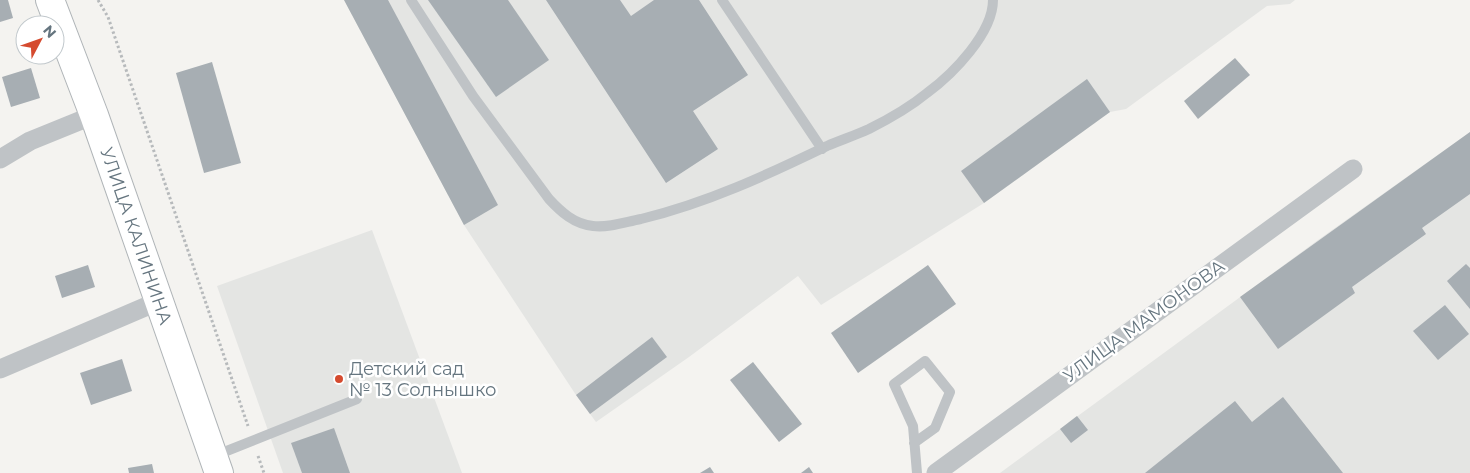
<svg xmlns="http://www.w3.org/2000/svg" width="1470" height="473" font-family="Montserrat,sans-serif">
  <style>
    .built { fill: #e4e5e3 }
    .building { fill: #a7aeb3 }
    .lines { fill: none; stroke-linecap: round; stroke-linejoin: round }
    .secondary-casing { stroke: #b0b5b8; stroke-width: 30 }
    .path { stroke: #b7babc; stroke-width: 3; stroke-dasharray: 2.5 2.5; stroke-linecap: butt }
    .service { stroke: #bfc3c6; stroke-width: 10 }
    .minor { stroke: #bfc3c6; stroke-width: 19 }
    .secondary { stroke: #fff; stroke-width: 28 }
    .poi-dot { fill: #d54b2f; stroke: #fff; stroke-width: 2 }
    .labels { text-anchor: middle; stroke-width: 5; stroke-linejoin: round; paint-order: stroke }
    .street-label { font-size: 18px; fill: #65757f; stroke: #fff }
    .poi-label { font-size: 18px; fill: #65757f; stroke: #fff; text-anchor: start }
  </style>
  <rect width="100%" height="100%" fill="#f4f3f0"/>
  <!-- built -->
  <g class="built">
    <path d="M 344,0 L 1295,0 L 1290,4 L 1267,6 L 1126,109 L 1110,112 L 984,203 L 821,305 L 798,276 L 689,357 L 596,422 L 576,395 L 464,225 Z"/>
    <path d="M 1470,132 L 1470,473 L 1000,473 L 1318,240 Z"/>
    <path d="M 372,230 L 462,473 L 283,473 L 217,286 Z"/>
  </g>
  <!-- building -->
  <g class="building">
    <path d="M 0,0 L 8,0 L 13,18 L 0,22 Z"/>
    <path d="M 344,0 L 388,0 L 498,205 L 464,225 Z"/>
    <path d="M 428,0 L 508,0 L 549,60 L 496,97 Z"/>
    <path d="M 546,0 L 620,0 L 631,16 L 654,0 L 699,0 L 748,75 L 693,111 L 718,149 L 666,183 Z"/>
    <path d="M 1235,58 L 1250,75 L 1198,119 L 1184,101 Z"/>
    <path d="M 212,62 L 241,163 L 204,173 L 176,73 Z"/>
    <path d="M 31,68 L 40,98 L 11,107 L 2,77 Z"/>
    <path d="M 1087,79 L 1110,112 L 984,203 L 961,171 Z"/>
    <path d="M 1470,132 L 1470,194 L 1422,228 L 1426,234 L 1352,287 L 1355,293 L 1278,349 L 1240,297 Z"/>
    <path d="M 1466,264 L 1470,268 L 1470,309 L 1447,281 Z"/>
    <path d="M 88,265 L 95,287 L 62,298 L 55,276 Z"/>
    <path d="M 928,265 L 956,304 L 858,373 L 831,333 Z"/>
    <path d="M 1445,305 L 1469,334 L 1438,360 L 1413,331 Z"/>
    <path d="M 652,337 L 667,357 L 590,414 L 576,395 Z"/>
    <path d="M 122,359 L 132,391 L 91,405 L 80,373 Z"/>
    <path d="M 753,362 L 802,424 L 779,442 L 730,380 Z"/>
    <path d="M 1283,397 L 1343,473 L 1145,473 L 1235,401 L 1252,422 Z"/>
    <path d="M 1077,416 L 1088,430 L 1071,443 L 1060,429 Z"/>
    <path d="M 334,428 L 350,473 L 302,473 L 291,443 Z"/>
    <path d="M 152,464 L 154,473 L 129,473 L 128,468 Z"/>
    <path d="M 710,467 L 714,473 L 700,473 Z"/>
    <path d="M 809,467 L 813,473 L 801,473 Z"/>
  </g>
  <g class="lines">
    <defs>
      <path id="secondary" d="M 50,0 L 94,115 L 219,473"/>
    </defs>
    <!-- secondary casing -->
    <use href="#secondary" class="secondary-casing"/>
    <!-- path -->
    <g class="path">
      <path d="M 98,0 L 108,17 L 248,426"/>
      <path d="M 258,456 L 264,473"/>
    </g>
    <!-- service -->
    <g class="service">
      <path d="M 411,0 L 473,96 L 549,199 C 561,212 574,224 593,226 C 609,228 625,222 641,219 C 707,203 767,175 827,146 C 841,140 856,135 869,129 C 889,119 910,107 927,93 C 953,74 993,33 993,0"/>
      <path d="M 722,0 L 822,149"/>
      <path d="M 914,443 L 935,428 L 950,392 L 925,361 L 894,384 L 913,426 L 917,473"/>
      <path d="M 214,456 L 357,399"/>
    </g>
    <!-- minor -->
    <g class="minor">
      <path d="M 0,159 L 30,141 L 94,115"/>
      <path d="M 0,369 L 159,301"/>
      <path d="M 936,473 L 1353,169"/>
    </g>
    <!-- secondary -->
    <use href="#secondary" class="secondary"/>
  </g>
  <!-- markers -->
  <circle class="poi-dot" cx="339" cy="379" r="5"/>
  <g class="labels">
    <!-- street labels -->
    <g class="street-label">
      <text transform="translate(136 236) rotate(71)" y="6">УЛИЦА КАЛИНИНА</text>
      <text transform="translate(1144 321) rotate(-36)" y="6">УЛИЦА МАМОНОВА</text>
    </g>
    <!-- poi labels -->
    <g class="poi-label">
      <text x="349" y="375">Детский сад<tspan x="349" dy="21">№ 13 Солнышко</tspan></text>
    </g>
  </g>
  <!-- north arrow -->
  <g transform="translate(40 40) rotate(49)"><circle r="24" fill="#ffffff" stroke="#c1c8cc"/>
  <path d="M0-4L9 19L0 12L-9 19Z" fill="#d54b2f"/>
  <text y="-8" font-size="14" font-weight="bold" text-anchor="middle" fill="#65757f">N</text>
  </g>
</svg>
